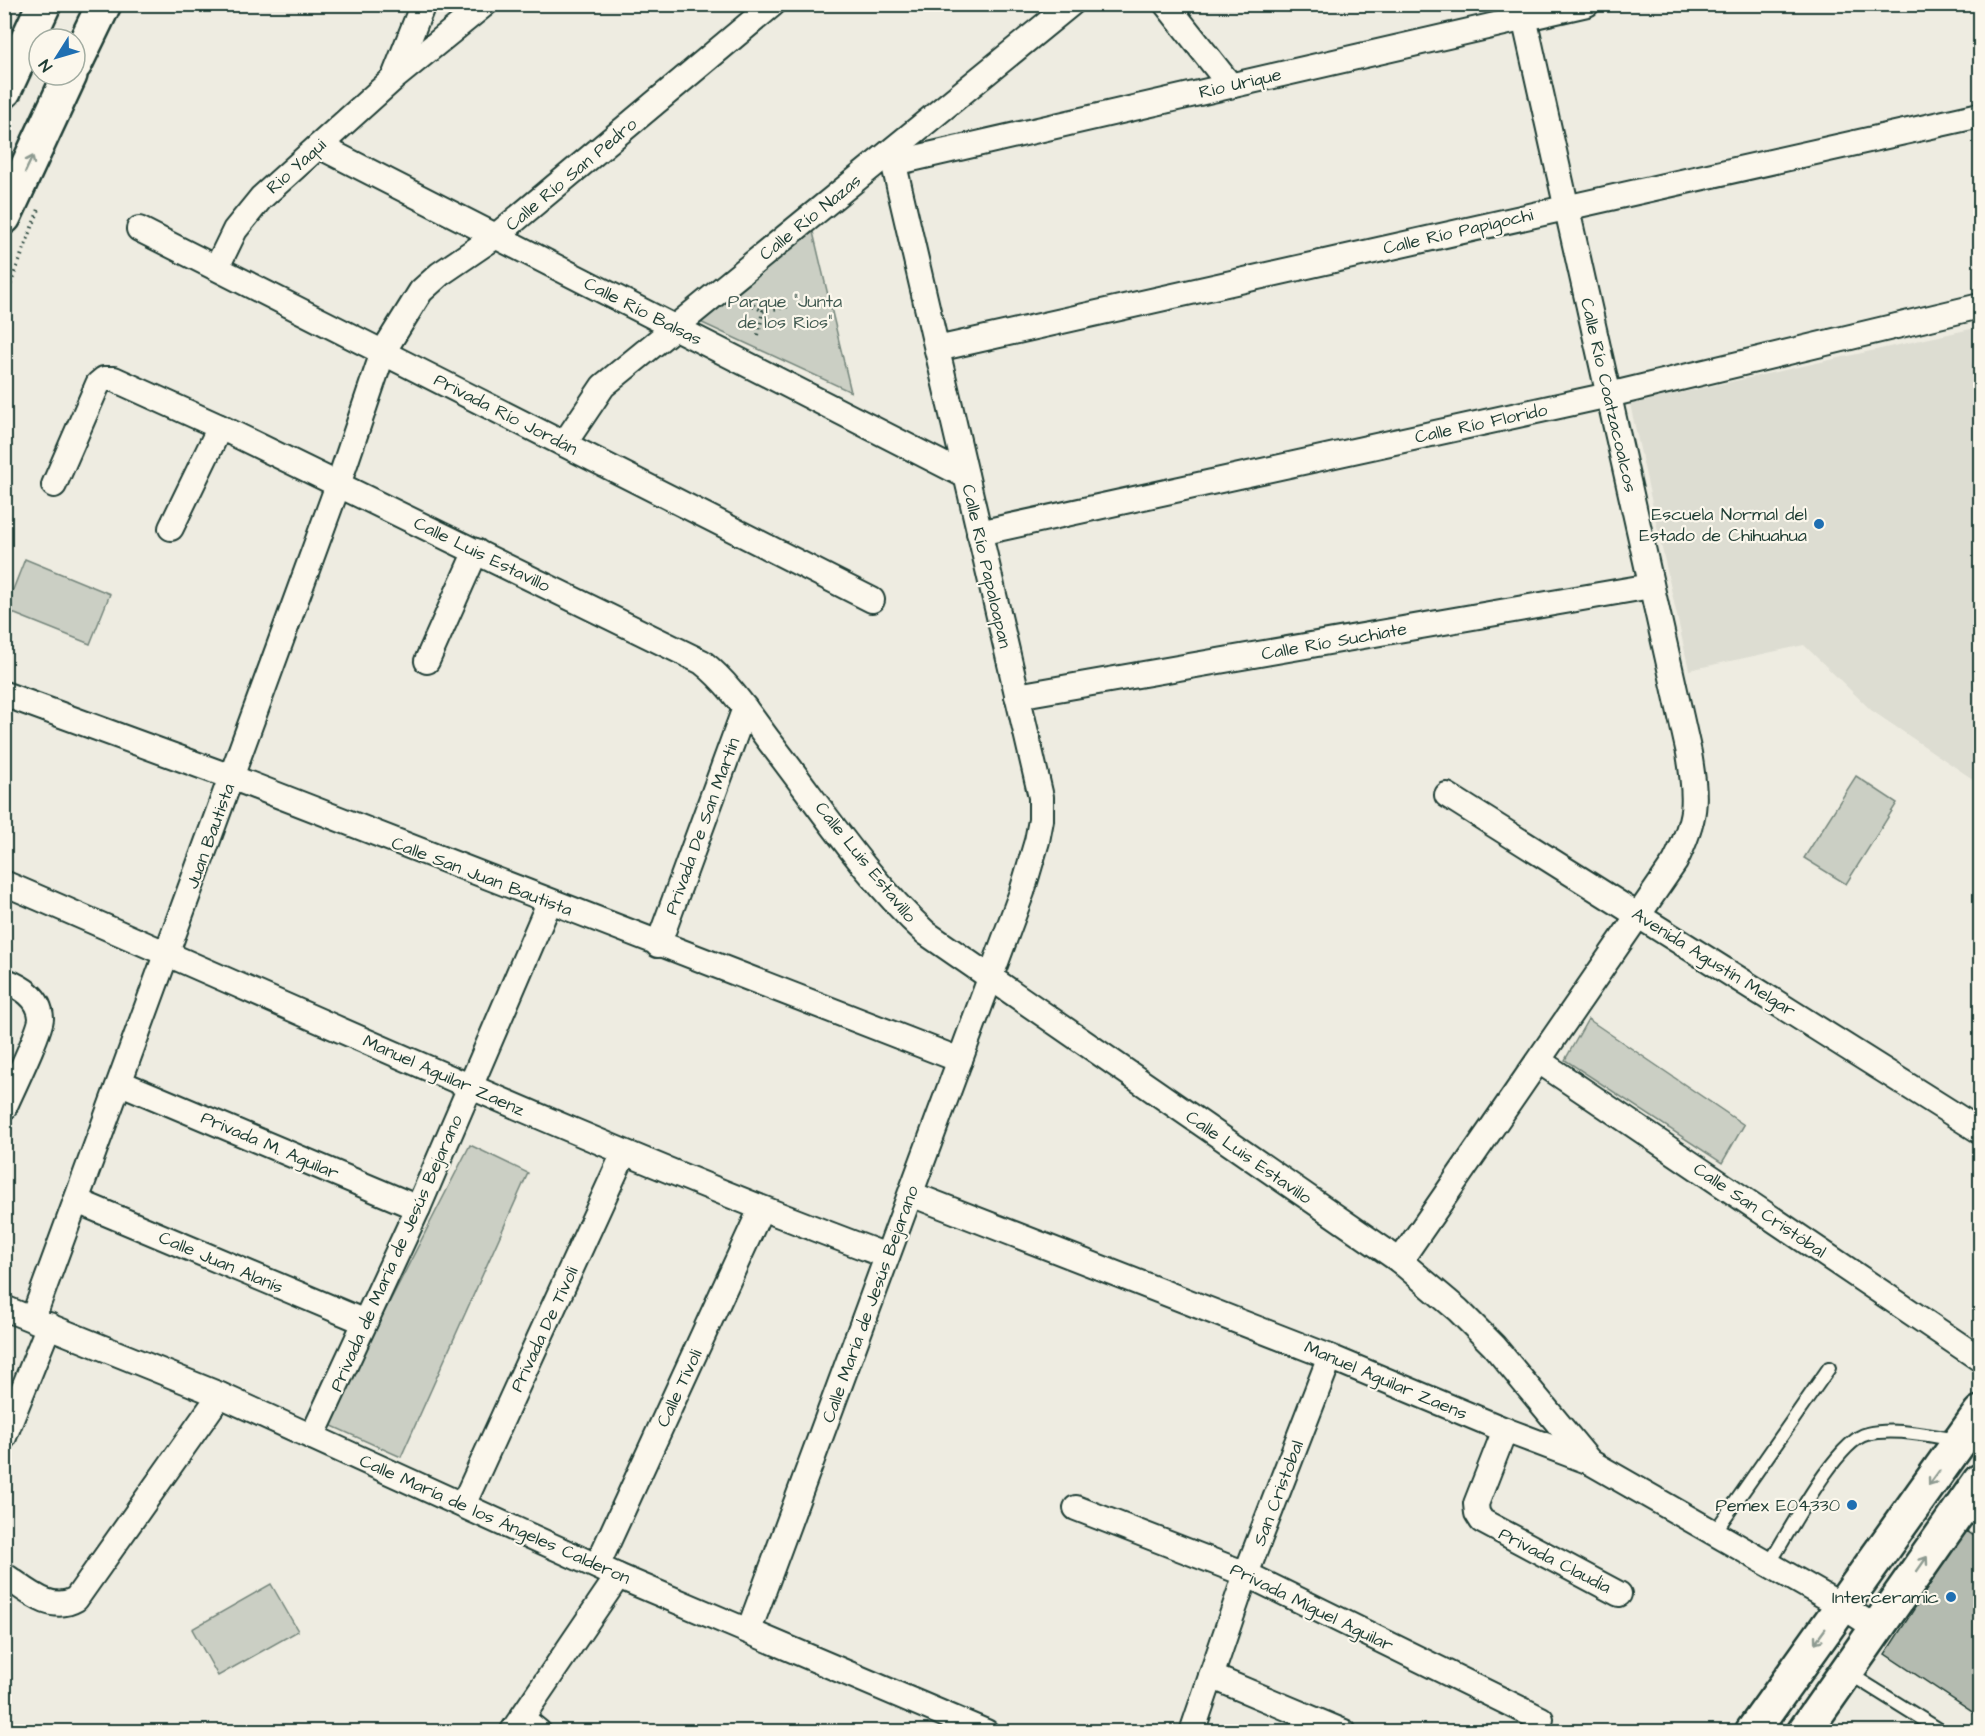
<svg xmlns="http://www.w3.org/2000/svg" width="1985" height="1736" font-family="'Architects Daughter',sans-serif">
  <style>
    .built { fill: #ddddd2 }
    .green { fill: #cbcfc4; stroke: #75867c; stroke-width: 1.5 }
    .building { fill: #b4bbb0; stroke: #1f3d34; stroke-width: 1.5 }
    .lines { fill: none; stroke-linecap: round; stroke-linejoin: round }
    .lane-casing { stroke: #1f3d34; stroke-width: 16 }
    .street-casing { stroke: #1f3d34; stroke-width: 28 }
    .primary-casing { stroke: #1f3d34; stroke-width: 38 }
    .highway-casing { stroke: #1f3d34; stroke-width: 38 }
    .path { stroke: #1f3d34; stroke-width: 4; stroke-dasharray: 1.5 4.5; stroke-linecap: butt }
    .lane { stroke: #fbf7ec; stroke-width: 12 }
    .street { stroke: #fbf7ec; stroke-width: 24 }
    .primary { stroke: #fbf7ec; stroke-width: 33 }
    .highway { stroke: #fbf7ec; stroke-width: 33 }
    .oneway { stroke: #8d9a90 }
    .poi-dot { fill: #1f6fb2; stroke: #fbf7ec; stroke-width: 2 }
    .labels { text-anchor: middle; stroke-width: 4.5; stroke-linejoin: round; paint-order: stroke }
    .street-label { font-size: 18px; fill: #1f3d34; stroke: #fbf7ec }
    .park-label { font-size: 18px; fill: #415a51; stroke: #fbf7ec }
    .poi-label { font-size: 18px; fill: #1f3d34; stroke: #fbf7ec; text-anchor: end }
  </style>
  <rect width="100%" height="100%" fill="#eeece1"/>
  <filter id="ink" filterUnits="userSpaceOnUse"><feTurbulence type="fractalNoise" baseFrequency=".0167" numOctaves="2"/><feDisplacementMap in="SourceGraphic" scale="12" xChannelSelector="R" yChannelSelector="G"/><feConvolveMatrix kernelMatrix="1 2 1 2 8 2 1 2 1" color-interpolation-filters="sRGB"/></filter>
  <g filter="url(#ink)">
    <!-- built -->
    <path class="built" d="M 1980,327 L 1980,784 L 1871,710 L 1804,645 L 1689,670 L 1630,404 Z"/>
    <!-- green -->
    <g class="green">
      <path d="M 813,232 L 851,392 L 698,321 Z"/>
      <path d="M 25,559 L 110,594 L 90,644 L 5,610 Z"/>
      <path d="M 1856,776 L 1897,803 L 1846,884 L 1804,858 Z"/>
      <path d="M 1588,1019 L 1744,1125 L 1722,1163 L 1565,1060 Z"/>
      <path d="M 470,1145 L 528,1173 L 401,1457 L 332,1426 L 330,1418 Z"/>
      <path d="M 271,1584 L 298,1631 L 218,1676 L 192,1629 Z"/>
    </g>
    <!-- building -->
    <path class="building" d="M 1965,1530 L 1980,1540 L 1980,1717 L 1885,1654 Z"/>
    <g class="lines">
      <defs>
        <g id="lane">
          <path d="M 1961,1509 L 1980,1522"/>
          <path d="M 1714,1533 L 1829,1368"/>
          <path d="M 1769,1564 C 1787,1536 1836,1441 1867,1434 C 1895,1427 1929,1436 1958,1440"/>
          <path d="M 1847,1672 L 1943,1732"/>
        </g>
        <g id="street">
          <path d="M 1166,4 L 1230,85"/>
          <path d="M 394,77 L 423,4"/>
          <path d="M 319,146 L 966,476"/>
          <path d="M 894,163 L 1587,4"/>
          <path d="M 139,229 L 872,600"/>
          <path d="M 217,267 L 235,230 L 261,198 L 393,79 L 485,4"/>
          <path d="M 937,349 L 1980,115"/>
          <path d="M 564,444 L 603,386 L 1071,4"/>
          <path d="M 54,485 L 98,384 L 104,379 L 114,379 L 220,427 L 702,662 C 729,683 749,714 770,742 C 820,806 866,878 926,933 L 1400,1261 L 1458,1310 L 1494,1346 L 1590,1462"/>
          <path d="M 171,528 L 220,427"/>
          <path d="M 979,533 L 1609,395 L 1980,306"/>
          <path d="M 427,661 L 476,551"/>
          <path d="M 4,694 L 231,777 L 960,1060"/>
          <path d="M 1017,696 L 1651,586"/>
          <path d="M 1447,795 L 1980,1131"/>
          <path d="M 4,883 C 298,1009 588,1145 887,1256"/>
          <path d="M 658,945 L 745,708"/>
          <path d="M 4,980 C 21,987 40,997 41,1018 C 41,1030 11,1092 4,1108"/>
          <path d="M 1539,1061 L 1980,1359"/>
          <path d="M 121,1083 L 418,1208"/>
          <path d="M 911,1194 L 1330,1357 L 1505,1430 L 1590,1462 L 1842,1606 L 1876,1628"/>
          <path d="M 77,1201 L 365,1322"/>
          <path d="M 1400,1261 L 1675,862 C 1697,817 1697,802 1689,753 L 1521,4"/>
          <path d="M 4,1308 L 220,1395 L 618,1576 L 986,1732"/>
          <path d="M 33,1318 L 338,485 L 383,352 L 421,291 L 440,274 L 496,236 L 773,4"/>
          <path d="M 1505,1430 L 1476,1504 L 1477,1513 L 1482,1521 L 1619,1594"/>
          <path d="M 4,1437 L 49,1325"/>
          <path d="M 312,1437 L 418,1208 L 549,903"/>
          <path d="M 463,1505 L 624,1153"/>
          <path d="M 1076,1508 L 1246,1574 L 1541,1719"/>
          <path d="M 597,1566 L 761,1209"/>
          <path d="M 4,1575 C 26,1589 50,1614 76,1599 L 220,1395"/>
          <path d="M 749,1630 L 1022,892 L 1037,841 L 1041,820 L 1041,797 L 891,152"/>
          <path d="M 1211,1676 L 1344,1732"/>
          <path d="M 522,1718 L 539,1732"/>
          <path d="M 512,1732 L 618,1576"/>
          <path d="M 1192,1732 L 1246,1574 L 1330,1357"/>
        </g>
        <g id="primary">
          <path d="M 1752,1732 L 1980,1413"/>
          <path d="M 1804,1732 L 1980,1481"/>
        </g>
        <g id="highway">
          <path d="M 75,64 L 104,4"/>
          <path d="M 4,91 L 44,4"/>
          <path d="M 4,217 L 70,75"/>
        </g>
      </defs>
      <!-- lane casing -->
      <use href="#lane" class="lane-casing"/>
      <!-- street casing -->
      <use href="#street" class="street-casing"/>
      <!-- primary casing -->
      <use href="#primary" class="primary-casing"/>
      <!-- highway casing -->
      <use href="#highway" class="highway-casing"/>
      <!-- path -->
      <g class="path">
        <path d="M 743,299 L 763,311"/>
        <path d="M 4,301 L 39,209"/>
        <path d="M 758,335 L 763,311 L 789,306"/>
      </g>
      <!-- lane -->
      <use href="#lane" class="lane"/>
      <!-- street -->
      <use href="#street" class="street"/>
      <!-- primary -->
      <use href="#primary" class="primary"/>
      <!-- highway -->
      <use href="#highway" class="highway"/>
    </g>
    <!-- one-way arrows -->
    <defs><path id="oneway-shaft" d="M-6 0H5M1.5-3L5.5 0L1.5 3" fill="none" stroke-width="1.6" stroke-linecap="round" stroke-linejoin="round" transform="scale(1.5)"/></defs>
    <g class="oneway">
      <use href="#oneway-shaft" transform="translate(29 164) rotate(-65)"/>
      <use href="#oneway-shaft" transform="translate(1934 1478) rotate(126)"/>
      <use href="#oneway-shaft" transform="translate(1922 1564) rotate(-55)"/>
      <use href="#oneway-shaft" transform="translate(1820 1636) rotate(126)"/>
    </g>
  </g>
  <!-- markers -->
  <g class="poi-dot">
    <circle cx="1819" cy="524" r="6"/>
    <circle cx="1852" cy="1505" r="6"/>
    <circle cx="1951" cy="1597" r="6"/>
  </g>
  <g class="labels">
    <!-- street labels -->
    <g class="street-label">
      <text transform="translate(1240 83) rotate(-13)" y="6">Rio Urique</text>
      <text transform="translate(296 166) rotate(-42)" y="6">Rio Yaqui</text>
      <text transform="translate(571 174) rotate(-40)" y="6">Calle Río San Pedro</text>
      <text transform="translate(810 217) rotate(-39)" y="6">Calle Río Nazas</text>
      <text transform="translate(1458 231) rotate(-13)" y="6">Calle Río Papigochi</text>
      <text transform="translate(643 311) rotate(27)" y="6">Calle Río Balsas</text>
      <text transform="translate(1609 395) rotate(77)" y="6">Calle Río Coatzacoalcos</text>
      <text transform="translate(506 414) rotate(27)" y="6">Privada Río Jordán</text>
      <text transform="translate(1481 423) rotate(-12)" y="6">Calle Río Florido</text>
      <text transform="translate(482 554) rotate(26)" y="6">Calle Luis Estavillo</text>
      <text transform="translate(987 566) rotate(77)" y="6">Calle Río Papaloapan</text>
      <text transform="translate(1334 641) rotate(-10)" y="6">Calle Río Suchiate</text>
      <text transform="translate(702 826) rotate(-70)" y="6">Privada De San Martín</text>
      <text transform="translate(210 836) rotate(-70)" y="6">Juan Bautista</text>
      <text transform="translate(866 862) rotate(51)" y="6">Calle Luis Estavillo</text>
      <text transform="translate(482 876) rotate(21)" y="6">Calle San Juan Bautista</text>
      <text transform="translate(1714 962) rotate(32)" y="6">Avenida Agustín Melgar</text>
      <text transform="translate(444 1075) rotate(24)" y="6">Manuel Aguilar Zaenz</text>
      <text transform="translate(270 1145) rotate(23)" y="6">Privada M. Aguilar</text>
      <text transform="translate(1249 1157) rotate(35)" y="6">Calle Luis Estavillo</text>
      <text transform="translate(1760 1210) rotate(34)" y="6">Calle San Cristóbal</text>
      <text transform="translate(396 1253) rotate(-66)" y="6">Privada de María de Jesús Bejarano</text>
      <text transform="translate(221 1262) rotate(23)" y="6">Calle Juan Alanís</text>
      <text transform="translate(870 1304) rotate(-70)" y="6">Calle María de Jesús Bejarano</text>
      <text transform="translate(544 1329) rotate(-65)" y="6">Privada De Tívoli</text>
      <text transform="translate(1386 1380) rotate(23)" y="6">Manuel Aguilar Zaens</text>
      <text transform="translate(679 1388) rotate(-65)" y="6">Calle Tívoli</text>
      <text transform="translate(1278 1493) rotate(-69)" y="6">San Cristobal</text>
      <text transform="translate(495 1519) rotate(24)" y="6">Calle María de los Ángeles Calderon</text>
      <text transform="translate(1555 1560) rotate(27)" y="6">Privada Claudia</text>
      <text transform="translate(1312 1607) rotate(26)" y="6">Privada Miguel Aguilar</text>
    </g>
    <!-- park labels -->
    <g class="park-label">
      <text x="785" y="307">Parque "Junta<tspan x="785" dy="21">de los Rios"</tspan></text>
    </g>
    <!-- poi labels -->
    <g class="poi-label">
      <text x="1807" y="520">Escuela Normal del<tspan x="1807" dy="21">Estado de Chihuahua</tspan></text>
      <text x="1840" y="1511">Pemex E04330</text>
      <text x="1939" y="1603">Interceramic</text>
    </g>
  </g>
  <!-- margin -->
  <rect width="1985" height="1736" fill="none" stroke="#fbf7ec" stroke-width="24"/>
  <rect x="12" y="12" width="1961" height="1712" fill="none" stroke="#1f3d34" stroke-width="2" filter="url(#ink)"/>
  <!-- north arrow -->
  <g transform="translate(57 57) rotate(233)"><circle r="28" fill="#fbf7ec" stroke="#a3ada2" stroke-width="1.5"/>
  <path d="M0-4.5L10 22L0 15L-10 22Z" fill="#1f6fb2"/>
  <text y="-9" font-size="16" font-weight="bold" text-anchor="middle" fill="#1f3d34">N</text>
  </g>
</svg>
